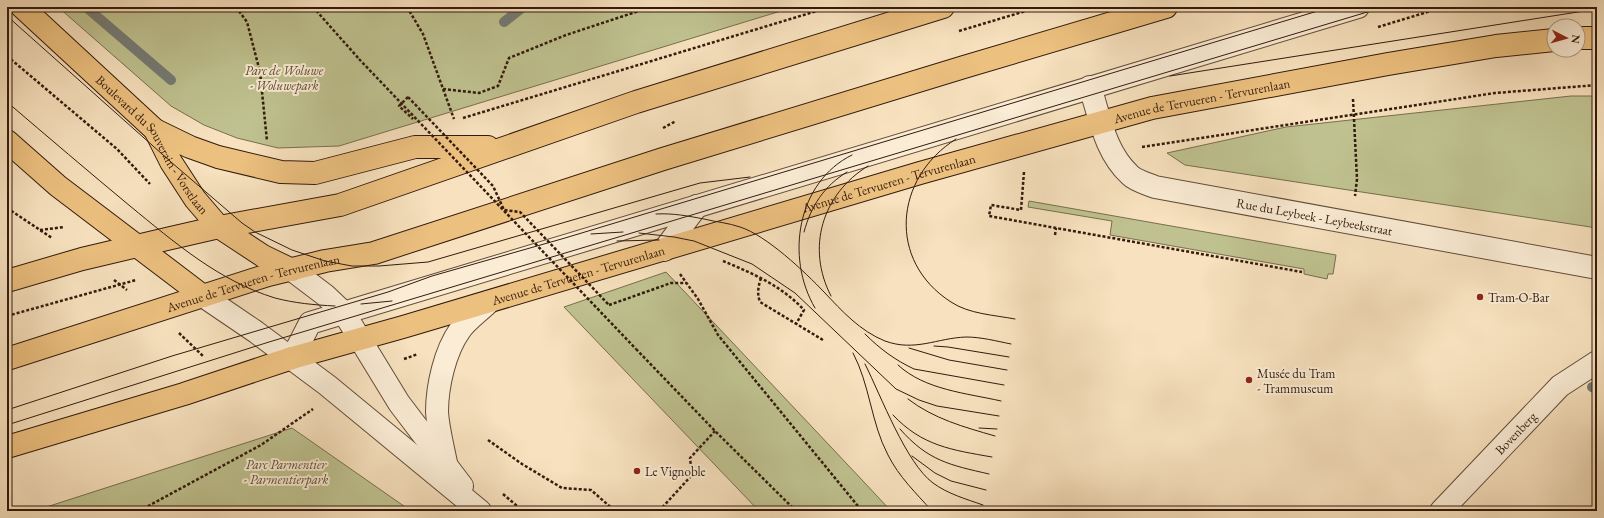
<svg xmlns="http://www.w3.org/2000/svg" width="1604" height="518" font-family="'EB Garamond',serif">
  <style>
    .green { fill: #bfc290; stroke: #796e4e }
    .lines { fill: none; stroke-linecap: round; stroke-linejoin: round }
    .stream { stroke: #757b75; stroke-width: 10 }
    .minor-casing { stroke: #644c38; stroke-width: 24 }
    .major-casing { stroke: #331a0c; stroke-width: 24 }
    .highway-casing { stroke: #331a0c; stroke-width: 24 }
    .path { stroke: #331a0c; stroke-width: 2.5; stroke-dasharray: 3 2; stroke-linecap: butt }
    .minor { stroke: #faecd5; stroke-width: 22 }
    .major { stroke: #ecc07f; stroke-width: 22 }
    .highway { stroke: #ecc07f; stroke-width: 22 }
    .tram { stroke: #331a0c; stroke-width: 1 }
    .path-bridge { stroke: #331a0c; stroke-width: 2.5; stroke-dasharray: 3 2; stroke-linecap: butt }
    .poi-dot { fill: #8f2418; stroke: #faecd5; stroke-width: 1.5 }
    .labels { text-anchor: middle; stroke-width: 4; stroke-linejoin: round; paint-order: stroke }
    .park-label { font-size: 13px; font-style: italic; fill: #5d4c34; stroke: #faecd5 }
    .street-label { font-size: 13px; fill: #331a0c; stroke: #faecd5 }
    .poi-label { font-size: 13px; fill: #331a0c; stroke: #faecd5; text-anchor: start }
  </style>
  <rect width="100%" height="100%" fill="#f7e1be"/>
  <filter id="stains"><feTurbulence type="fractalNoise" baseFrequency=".005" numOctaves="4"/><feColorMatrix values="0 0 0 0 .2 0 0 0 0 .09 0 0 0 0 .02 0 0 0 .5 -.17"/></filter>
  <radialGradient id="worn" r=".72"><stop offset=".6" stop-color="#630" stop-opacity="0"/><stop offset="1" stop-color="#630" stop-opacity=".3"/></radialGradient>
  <!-- green -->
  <g class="green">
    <path d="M 58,7 L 794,7 L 339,146 L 278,148 L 237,138 L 204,125 L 171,106 Z"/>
    <path d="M 1571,96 L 1597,96 L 1597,228 L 1185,165 L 1167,153 L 1286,127 Z"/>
    <path d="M 1029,201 L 1336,255 L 1333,274 L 1328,274 L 1327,279 L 1304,274 L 1304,269 L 1110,235 L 1112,221 L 1028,207 Z"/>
    <path d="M 666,272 L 863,481 L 891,511 L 759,511 L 564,307 Z"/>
    <path d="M 292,428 L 411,511 L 34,511 Z"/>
  </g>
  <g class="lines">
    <!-- stream -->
    <g class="stream">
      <path d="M 86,7 L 171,80"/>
      <path d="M 504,22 L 523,7"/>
      <path d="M 1592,387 L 1597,389"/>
    </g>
    <defs>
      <g id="minor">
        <path id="s1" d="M 1090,87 C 1100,118 1105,152 1130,175 C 1136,181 1148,184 1155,187 L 1597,268"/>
        <path d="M 664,250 L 697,206"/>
        <path d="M 292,270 L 325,295 L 344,313 L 399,403 L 462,486"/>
        <path d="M 203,296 L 256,332 L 327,385 L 480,511"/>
        <path d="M 292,358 L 310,323 L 1358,7"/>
        <path d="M 446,463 C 443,447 438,429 437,412 C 437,386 445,351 460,330 C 467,320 480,311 489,302"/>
        <path id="s2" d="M 1441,511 L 1560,386 L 1597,362"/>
      </g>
      <g id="major">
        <path id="s3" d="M 22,7 L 155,130 L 171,162 L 195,199 L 219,227 L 263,256 L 292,270"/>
        <path d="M 155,130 L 190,147 L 218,157 L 281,172 L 315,173 L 415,147 L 488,147"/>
        <path d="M 7,141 L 58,186 L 203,296"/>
        <path d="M 7,281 L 82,259 L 171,238 L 219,227 L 340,205 L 636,102 L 943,7"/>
        <path id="s4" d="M 7,359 L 268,275 L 325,261 L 374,253 L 663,159 L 964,67 L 1166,7"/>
        <path d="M 7,447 L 184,394 L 292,358"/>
      </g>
      <g id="highway">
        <path d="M 1578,38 L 1597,38"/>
        <path id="s5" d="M 292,358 L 403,327 L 920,173 L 1152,108 L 1388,64 L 1496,46 L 1554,40"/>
      </g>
    </defs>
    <!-- minor casing -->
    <use href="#minor" class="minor-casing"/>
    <!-- major casing -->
    <use href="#major" class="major-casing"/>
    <!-- highway casing -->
    <use href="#highway" class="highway-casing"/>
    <!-- path -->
    <g class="path">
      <path d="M 236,7 L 247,22 L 260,72 L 267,141"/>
      <path d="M 313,7 L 359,59"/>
      <path d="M 407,7 L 423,34 L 454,119"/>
      <path d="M 1378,27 L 1444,7"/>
      <path d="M 959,31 L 1039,7"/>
      <path d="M 7,56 L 117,149 L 150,184"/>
      <path d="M 443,89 L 479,93 L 498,86 L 509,58 L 566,35 L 651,7"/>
      <path d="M 408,97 L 399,106 L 413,119"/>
      <path d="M 1353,99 L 1357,179 L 1355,196"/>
      <path d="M 463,118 L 830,7"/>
      <path d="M 663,128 L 676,121"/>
      <path d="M 1142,147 L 1495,93 L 1597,85"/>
      <path d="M 1024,172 L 1021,210 L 991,205 L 989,216 L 1302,272"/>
      <path d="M 7,208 L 52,238"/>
      <path d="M 40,230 L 64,227"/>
      <path d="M 1055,235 L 1056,228"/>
      <path d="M 723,261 C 752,273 782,286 804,310 L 796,324"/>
      <path d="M 680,274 L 698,299 L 718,335 L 862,511"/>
      <path d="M 761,278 C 758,287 757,294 760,302 L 823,340"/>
      <path d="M 114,280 L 127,290"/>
      <path d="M 609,305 L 671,283 L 686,283"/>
      <path d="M 7,316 L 136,280"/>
      <path d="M 179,333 L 204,357"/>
      <path d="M 636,349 L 715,431 L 796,511"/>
      <path d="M 404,359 L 418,354"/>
      <path d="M 488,440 L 522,464 L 562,488 L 591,490 L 615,511"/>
      <path d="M 503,494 L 523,511"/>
      <path d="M 139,511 L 261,445 L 313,409"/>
      <path d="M 659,511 L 692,475 L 690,458 L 715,431"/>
    </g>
    <!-- minor -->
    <use href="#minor" class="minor"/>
    <!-- major -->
    <use href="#major" class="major"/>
    <!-- highway -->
    <use href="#highway" class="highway"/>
    <!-- tram -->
    <g class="tram">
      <path d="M 7,16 L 171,162 L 242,223 L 255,232 L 292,250 L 325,261 L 352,266 L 379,266 L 428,262 L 700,183 L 750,177"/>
      <path d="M 1170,76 L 1597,9"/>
      <path d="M 7,102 C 48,137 89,172 130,206 C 174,242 219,281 275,298 C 294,303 314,305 335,306"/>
      <path d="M 956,139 C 894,178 887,261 951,302 C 969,314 994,315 1015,319"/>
      <path d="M 656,214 C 673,213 688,216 704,219 C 716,222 729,223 740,227 C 766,235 805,272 824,292 C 842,311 860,331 885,341 C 915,352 937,338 966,337 C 981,337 996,341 1011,344"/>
      <path d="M 804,232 C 811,206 824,186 847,172"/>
      <path d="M 639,233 L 674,237 L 694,241 L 752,264 L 795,293 L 896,389 L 919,400 L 937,406 L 999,416"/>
      <path d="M 591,234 L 623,232"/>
      <path d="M 617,241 L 659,240"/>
      <path d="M 831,296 C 806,248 822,194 868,166"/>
      <path d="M 361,304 L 392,301"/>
      <path d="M 815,308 C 785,257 797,182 852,155"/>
      <path d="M 865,334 C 880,349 895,360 914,369 L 1004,385"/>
      <path d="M 934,346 L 948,347 L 1009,357"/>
      <path d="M 909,348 L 949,360 L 1007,370"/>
      <path d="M 853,353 C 870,385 871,423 888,455 C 899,477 916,493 932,511"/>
      <path d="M 865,364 C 881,396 906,463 933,483 C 948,494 966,499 983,505"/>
      <path d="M 898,365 C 925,390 966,393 1001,401"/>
      <path d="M 908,399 C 934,419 964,427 995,436"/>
      <path d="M 7,410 L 172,356 L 388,292 L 432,276 L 565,238 L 1331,7"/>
      <path d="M 893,415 C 922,446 952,450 992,457"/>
      <path d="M 7,425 L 269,342 L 1384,7"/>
      <path d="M 979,428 L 997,429"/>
      <path d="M 900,429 C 928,461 950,465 989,474"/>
      <path d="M 912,456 L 935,473 L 951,481 L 986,490"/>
    </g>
    <!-- path-bridge -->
    <g class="path-bridge">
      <path d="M 359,59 L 636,349"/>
      <path d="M 408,97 L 493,186 L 504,210 L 520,212 L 609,305"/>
    </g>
  </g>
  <!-- markers -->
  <g class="poi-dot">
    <circle cx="1480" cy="297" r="4"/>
    <circle cx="1249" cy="380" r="4"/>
    <circle cx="637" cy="471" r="4"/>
  </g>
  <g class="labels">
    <!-- park labels -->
    <g class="park-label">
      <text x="284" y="75">Parc de Woluwe<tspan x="284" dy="15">- Woluwepark</tspan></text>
      <text x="286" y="469">Parc Parmentier<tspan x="286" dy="15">- Parmentierpark</tspan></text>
    </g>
    <!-- street labels -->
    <g class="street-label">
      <text dy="5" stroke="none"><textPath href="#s5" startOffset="946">Avenue de Tervueren - Tervurenlaan</textPath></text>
      <text dy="5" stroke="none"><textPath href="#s3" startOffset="191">Boulevard du Souverain - Vorstlaan</textPath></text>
      <text dy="5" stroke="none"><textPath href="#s5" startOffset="622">Avenue de Tervueren - Tervurenlaan</textPath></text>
      <text dy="5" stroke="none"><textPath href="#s1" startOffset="288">Rue du Leybeek - Leybeekstraat</textPath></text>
      <text dy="5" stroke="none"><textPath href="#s5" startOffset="298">Avenue de Tervueren - Tervurenlaan</textPath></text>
      <text dy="5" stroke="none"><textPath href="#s4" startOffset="258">Avenue de Tervueren - Tervurenlaan</textPath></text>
      <text dy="5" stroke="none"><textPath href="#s2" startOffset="108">Bovenberg</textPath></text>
    </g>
    <!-- poi labels -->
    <g class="poi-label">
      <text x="1488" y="302">Tram-O-Bar</text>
      <text x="1257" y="378">Musée du Tram<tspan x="1257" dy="15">- Trammuseum</tspan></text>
      <text x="645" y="476">Le Vignoble</text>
    </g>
  </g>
  <!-- margin -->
  <rect width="1604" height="518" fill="none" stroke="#f7e1be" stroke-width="24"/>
  <rect x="8" y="8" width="1588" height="502" fill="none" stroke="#331a0c" stroke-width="2"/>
  <rect x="12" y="12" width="1580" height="494" fill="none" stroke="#331a0c"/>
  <!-- north arrow -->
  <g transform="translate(1566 38) rotate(96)"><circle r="19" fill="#faecd5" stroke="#aa9885"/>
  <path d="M0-3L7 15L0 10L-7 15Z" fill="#8f2418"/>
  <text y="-6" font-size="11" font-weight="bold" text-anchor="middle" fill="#331a0c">N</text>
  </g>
  <rect width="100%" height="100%" filter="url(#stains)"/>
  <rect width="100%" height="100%" fill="url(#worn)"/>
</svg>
